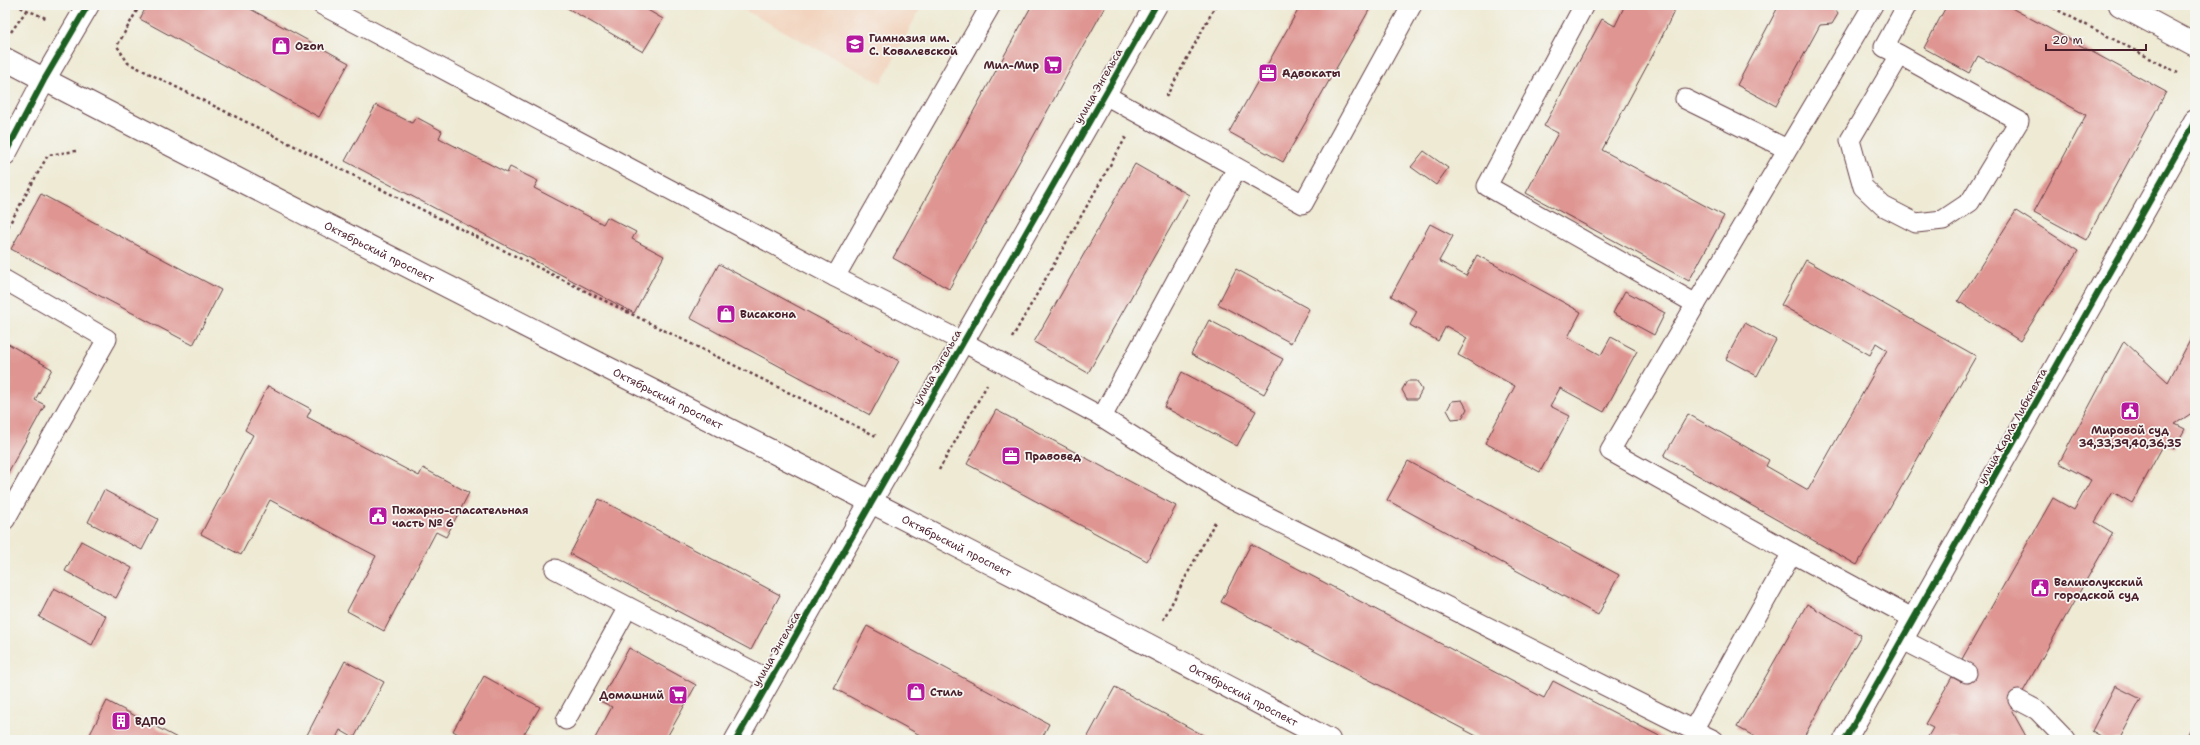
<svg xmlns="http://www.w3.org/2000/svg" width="2200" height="745" font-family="'Shantell Sans',sans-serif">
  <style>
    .built { fill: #f2d4be }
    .building { fill: #df9592 }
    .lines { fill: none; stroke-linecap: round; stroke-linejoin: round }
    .service-casing { stroke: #633d44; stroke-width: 21 }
    .minor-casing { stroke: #633d44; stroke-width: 24 }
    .tertiary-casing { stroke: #633d44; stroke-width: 24 }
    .primary-casing { stroke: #633d44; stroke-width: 24 }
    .path { stroke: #633d44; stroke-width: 2.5; stroke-dasharray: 3 3; stroke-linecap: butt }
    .service { stroke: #fff; stroke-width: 19 }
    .minor { stroke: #fff; stroke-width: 22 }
    .tertiary { stroke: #fff; stroke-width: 22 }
    .primary { stroke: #fff; stroke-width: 22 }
    .cycleway-casing { stroke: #f6f6f2; stroke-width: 8 }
    .cycleway { stroke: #1b5e20; stroke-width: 6 }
    .labels { text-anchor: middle; stroke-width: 3.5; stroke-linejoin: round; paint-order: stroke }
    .poi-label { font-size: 11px; font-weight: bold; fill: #4a1f2b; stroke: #f6f6f2; text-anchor: start }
    .street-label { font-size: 11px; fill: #4a1f2b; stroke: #f6f6f2 }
  </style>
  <rect width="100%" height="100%" fill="#f6f6f2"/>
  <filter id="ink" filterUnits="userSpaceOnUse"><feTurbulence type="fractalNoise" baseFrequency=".025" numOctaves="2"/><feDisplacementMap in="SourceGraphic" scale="8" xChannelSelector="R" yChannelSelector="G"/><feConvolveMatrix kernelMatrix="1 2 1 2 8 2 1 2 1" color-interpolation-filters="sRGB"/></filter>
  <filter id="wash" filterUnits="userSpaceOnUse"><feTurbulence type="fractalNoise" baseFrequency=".012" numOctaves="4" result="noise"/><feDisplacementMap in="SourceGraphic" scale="16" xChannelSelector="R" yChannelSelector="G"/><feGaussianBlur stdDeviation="0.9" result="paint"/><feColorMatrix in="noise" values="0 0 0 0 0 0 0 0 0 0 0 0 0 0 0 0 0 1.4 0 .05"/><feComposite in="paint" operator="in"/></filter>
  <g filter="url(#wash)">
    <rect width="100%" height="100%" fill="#eeead4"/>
    <!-- built -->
    <path class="built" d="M 735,5 L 922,5 L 881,83 Z"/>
    <g id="blocks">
      <!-- building -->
      <g class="building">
        <path d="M 147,5 L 243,5 L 349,63 L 319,117 L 140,19 Z"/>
        <path d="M 562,5 L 639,5 L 663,19 L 643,52 Z"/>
        <path d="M 1032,5 L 1106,5 L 949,289 L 893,258 Z"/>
        <path d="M 1301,5 L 1372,5 L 1283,162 L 1229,132 Z"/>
        <path d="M 1625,5 L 1677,5 L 1656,49 L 1602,150 L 1724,216 L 1689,281 L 1526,193 L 1558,133 L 1544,126 L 1602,19 L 1615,26 Z"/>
        <path d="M 1769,5 L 1832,5 L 1838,14 L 1832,24 L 1820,25 L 1776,106 L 1737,85 L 1777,9 Z"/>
        <path d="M 1947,5 L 2006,5 L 2166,92 L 2086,240 L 2034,212 L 2086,115 L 1978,56 L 1969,73 L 1924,48 Z"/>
        <path d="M 376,105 L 412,123 L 416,117 L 442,131 L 439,138 L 507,173 L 510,167 L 538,181 L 534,188 L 603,224 L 607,217 L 636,232 L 632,239 L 664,256 L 634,313 L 345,161 Z"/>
        <path d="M 1424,151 L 1448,168 L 1436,185 L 1411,167 Z"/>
        <path d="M 1135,164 L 1189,195 L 1088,373 L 1034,342 Z"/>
        <path d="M 41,194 L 221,290 L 193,345 L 11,249 Z"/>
        <path d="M 2016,211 L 2078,251 L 2020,341 L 1958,301 Z"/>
        <path d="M 1430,224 L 1453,236 L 1439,261 L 1466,276 L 1477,255 L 1581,312 L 1568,337 L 1601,355 L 1611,337 L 1637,351 L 1604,412 L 1560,388 L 1550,406 L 1570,416 L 1540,472 L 1485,443 L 1515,386 L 1458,355 L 1467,338 L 1446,326 L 1438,341 L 1410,325 L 1417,311 L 1391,296 Z"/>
        <path d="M 1806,260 L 1976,356 L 1857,565 L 1664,456 L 1688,414 L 1769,460 L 1766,466 L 1808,490 L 1887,350 L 1876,343 L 1870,355 L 1781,305 Z"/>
        <path d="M 719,264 L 899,361 L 870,415 L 690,318 Z"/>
        <path d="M 1236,269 L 1309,309 L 1291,343 L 1218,304 Z"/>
        <path d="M 1625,291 L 1665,313 L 1654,335 L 1613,313 Z"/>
        <path d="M 1209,320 L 1283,359 L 1264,394 L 1191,354 Z"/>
        <path d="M 1745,323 L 1776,340 L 1757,376 L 1726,359 Z"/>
        <path d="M 2195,331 L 2195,411 L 2175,424 L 2185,429 L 2174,449 L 2164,444 L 2132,503 L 2113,492 L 2095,522 L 2113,533 L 2012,711 L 2028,740 L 1926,740 L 1933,728 L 1925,724 L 1952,677 L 1961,682 L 1967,673 L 1971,665 L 1962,659 L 2053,498 L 2074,510 L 2091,480 L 2059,463 L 2124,341 L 2168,382 Z"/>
        <path d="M 5,342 L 52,369 L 35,400 L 45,405 L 5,478 Z"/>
        <path d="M 1182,372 L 1256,411 L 1237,446 L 1164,407 Z"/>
        <path d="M 1407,381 L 1417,381 L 1422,390 L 1417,399 L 1407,399 L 1402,390 Z"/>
        <path d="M 268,386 L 311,409 L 307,417 L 419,476 L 423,468 L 469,493 L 446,537 L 436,532 L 384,631 L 347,611 L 376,556 L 270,500 L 241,555 L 201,534 L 253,435 L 245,430 Z"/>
        <path d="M 1462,400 L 1467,409 L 1462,418 L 1452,419 L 1447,410 L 1452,401 Z"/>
        <path d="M 996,410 L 1176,506 L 1147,561 L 967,464 Z"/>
        <path d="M 1408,461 L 1619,575 L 1598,615 L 1387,500 Z"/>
        <path d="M 104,490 L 158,519 L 142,550 L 88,522 Z"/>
        <path d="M 599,499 L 780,595 L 751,650 L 570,554 Z"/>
        <path d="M 81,541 L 132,568 L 116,598 L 65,571 Z"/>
        <path d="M 1251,544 L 1544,698 L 1553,681 L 1667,740 L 1484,740 L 1221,602 Z"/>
        <path d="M 54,588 L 106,616 L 92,645 L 39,617 Z"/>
        <path d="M 1807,604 L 1861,635 L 1802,740 L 1761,740 L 1737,727 Z"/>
        <path d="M 867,626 L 1049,724 L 1041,740 L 929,740 L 834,688 Z"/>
        <path d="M 629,648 L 696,685 L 667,737 L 671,740 L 594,740 L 612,707 L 600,701 Z"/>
        <path d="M 345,661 L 384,682 L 354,738 L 340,730 L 335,740 L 316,740 L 307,735 Z"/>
        <path d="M 484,676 L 540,707 L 524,734 L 535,740 L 469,740 L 453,731 Z"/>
        <path d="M 2115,686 L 2141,699 L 2119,740 L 2108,740 L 2092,731 Z"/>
        <path d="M 1115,687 L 1212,740 L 1086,740 Z"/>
        <path d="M 107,701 L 181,740 L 87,740 Z"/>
        <path d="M 2195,720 L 2195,740 L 2185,740 Z"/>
      </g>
    </g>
  </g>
  <g filter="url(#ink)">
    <use href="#blocks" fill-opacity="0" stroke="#633d44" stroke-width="1"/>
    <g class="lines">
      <defs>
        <g id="service">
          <path d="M 322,5 L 835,277 L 963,342 L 1102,417 L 1237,168"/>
          <path d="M 1584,5 L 1487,186 L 1696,304 L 1873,5"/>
          <path d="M 1900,55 L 1850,140 L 1863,187 L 1883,206 L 1916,223 L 1943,220 L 1970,202 L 2019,121 L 1900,55 L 1884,47 L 1907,5"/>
          <path d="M 1105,95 L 1303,204 L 1412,5"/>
          <path d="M 1685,99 L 1787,149"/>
          <path d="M 835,277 L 991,5"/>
          <path d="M 5,280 L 107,339 L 5,520"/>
          <path d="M 1696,304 L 1610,451 L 1792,553 L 1914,619"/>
          <path d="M 1102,417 L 1229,497 L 1693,730"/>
          <path d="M 555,569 L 770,680"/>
          <path d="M 1903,640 L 1967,673"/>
          <path d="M 2018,700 L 2037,710 L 2066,740"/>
          <path d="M 566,720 L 628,607"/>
          <path d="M 1714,740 L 1693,730 L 1792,553"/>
        </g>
        <g id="minor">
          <path d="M 2120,5 L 2195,45"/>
          <path d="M 5,154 L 44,80 L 88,5"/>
          <path d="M 871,501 L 1156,5"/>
        </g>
        <g id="tertiary">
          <path d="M 736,740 L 871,501"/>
          <path d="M 1845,740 L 2195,121"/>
        </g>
        <g id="primary">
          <path id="s1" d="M 5,59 C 445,289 891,507 1329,740"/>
        </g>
      </defs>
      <!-- service casing -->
      <use href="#service" class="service-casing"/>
      <!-- minor casing -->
      <use href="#minor" class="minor-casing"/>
      <!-- tertiary casing -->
      <use href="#tertiary" class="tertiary-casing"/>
      <!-- primary casing -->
      <use href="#primary" class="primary-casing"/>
      <!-- path -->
      <g class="path">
        <path d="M 15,5 L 48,19"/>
        <path d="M 140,5 L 117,46 L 128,63 L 876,436"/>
        <path d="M 2048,5 L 2178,73"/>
        <path d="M 11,32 L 26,11"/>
        <path d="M 1166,97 L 1216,5"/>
        <path d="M 5,232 L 48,155 L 76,151"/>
        <path d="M 1012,338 L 1126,137"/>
        <path d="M 939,470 L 987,385"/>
        <path d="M 1163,620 L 1216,520"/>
      </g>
      <!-- service -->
      <use href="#service" class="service"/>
      <!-- minor -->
      <use href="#minor" class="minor"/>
      <!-- tertiary -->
      <use href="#tertiary" class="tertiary"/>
      <!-- primary -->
      <use href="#primary" class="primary"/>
      <defs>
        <g id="cycleway">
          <path d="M 5,154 L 44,80 L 88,5"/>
          <path d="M 736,740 L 1156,5"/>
          <path d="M 1845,740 L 2195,121"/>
        </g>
      </defs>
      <!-- cycleway casing -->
      <use href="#cycleway" class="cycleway-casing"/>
      <!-- cycleway -->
      <use href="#cycleway" class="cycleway"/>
    </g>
  </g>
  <!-- icons -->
  <defs>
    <symbol id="school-square" viewBox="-11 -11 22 22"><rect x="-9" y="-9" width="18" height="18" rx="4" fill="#b5179e" stroke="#f6f6f2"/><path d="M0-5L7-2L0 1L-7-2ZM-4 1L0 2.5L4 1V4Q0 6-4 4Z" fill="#fff"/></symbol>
    <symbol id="shop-square" viewBox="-11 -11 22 22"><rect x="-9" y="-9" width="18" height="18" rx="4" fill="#b5179e" stroke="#f6f6f2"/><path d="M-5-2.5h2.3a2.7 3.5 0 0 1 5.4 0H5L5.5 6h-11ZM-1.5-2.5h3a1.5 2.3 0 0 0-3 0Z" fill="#fff"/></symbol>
    <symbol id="supermarket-square" viewBox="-11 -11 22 22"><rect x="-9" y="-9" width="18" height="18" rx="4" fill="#b5179e" stroke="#f6f6f2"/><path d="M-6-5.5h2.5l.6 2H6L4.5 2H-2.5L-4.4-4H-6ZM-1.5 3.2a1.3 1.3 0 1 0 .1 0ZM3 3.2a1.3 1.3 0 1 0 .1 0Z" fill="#fff"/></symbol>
    <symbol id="office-square" viewBox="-11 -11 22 22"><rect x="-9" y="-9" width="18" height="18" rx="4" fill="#b5179e" stroke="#f6f6f2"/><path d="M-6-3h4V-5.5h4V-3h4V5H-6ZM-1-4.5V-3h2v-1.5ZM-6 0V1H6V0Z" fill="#fff"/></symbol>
    <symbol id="civic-square" viewBox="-11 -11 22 22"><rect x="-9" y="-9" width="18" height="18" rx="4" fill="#b5179e" stroke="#f6f6f2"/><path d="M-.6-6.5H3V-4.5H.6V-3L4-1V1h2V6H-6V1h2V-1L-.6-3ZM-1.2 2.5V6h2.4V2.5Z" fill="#fff"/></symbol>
    <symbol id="building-square" viewBox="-11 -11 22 22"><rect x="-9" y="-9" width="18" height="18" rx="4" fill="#b5179e" stroke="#f6f6f2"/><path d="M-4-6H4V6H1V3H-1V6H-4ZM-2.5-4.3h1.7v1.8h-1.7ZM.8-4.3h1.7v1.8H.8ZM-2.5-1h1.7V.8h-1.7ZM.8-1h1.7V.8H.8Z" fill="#fff"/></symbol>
  </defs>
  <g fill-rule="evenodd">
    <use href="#school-square" x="844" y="33" width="22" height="22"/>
    <use href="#shop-square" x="270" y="35" width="22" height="22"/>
    <use href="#supermarket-square" x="1042" y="54" width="22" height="22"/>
    <use href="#office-square" x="1257" y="62" width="22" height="22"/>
    <use href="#shop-square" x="715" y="303" width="22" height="22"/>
    <use href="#civic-square" x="2119" y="400" width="22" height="22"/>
    <use href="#office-square" x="1000" y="445" width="22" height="22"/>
    <use href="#civic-square" x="367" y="505" width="22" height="22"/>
    <use href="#civic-square" x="2029" y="577" width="22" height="22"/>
    <use href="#shop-square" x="905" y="681" width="22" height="22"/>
    <use href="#supermarket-square" x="667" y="684" width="22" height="22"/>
    <use href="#building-square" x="110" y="710" width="22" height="22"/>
  </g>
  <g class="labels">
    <!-- poi labels -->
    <g class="poi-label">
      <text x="869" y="42">Гимназия им.<tspan x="869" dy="13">С. Ковалевской</tspan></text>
      <text x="295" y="50">Ozon</text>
      <text x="1039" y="69" text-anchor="end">Мил-Мир</text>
      <text x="1282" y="77">Адвокаты</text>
      <text x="740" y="318">Висакона</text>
      <text x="2130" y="434" text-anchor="middle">Мировой суд<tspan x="2130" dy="13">34,33,39,40,36,35</tspan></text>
      <text x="1025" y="460">Правовед</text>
      <text x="392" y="514">Пожарно-спасательная<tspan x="392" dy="13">часть № 6</tspan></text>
      <text x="2054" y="586">Великолукский<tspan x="2054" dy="13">городской суд</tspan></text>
      <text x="930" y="696">Стиль</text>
      <text x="664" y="699" text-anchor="end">Домашний</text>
      <text x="135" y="725">ВДПО</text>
    </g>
    <!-- street labels -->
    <g class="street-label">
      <text transform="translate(1098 86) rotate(-60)" y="4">улица Энгельса</text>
      <text dy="4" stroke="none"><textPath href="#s1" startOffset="421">Октябрьский проспект</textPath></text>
      <text transform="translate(937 367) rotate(-60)" y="4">улица Энгельса</text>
      <text dy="4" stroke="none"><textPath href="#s1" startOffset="745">Октябрьский проспект</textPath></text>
      <text transform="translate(2012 426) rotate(-61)" y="4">улица Карла Либкнехта</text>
      <text dy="4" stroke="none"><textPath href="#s1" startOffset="1069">Октябрьский проспект</textPath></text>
      <text transform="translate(776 649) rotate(-60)" y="4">улица Энгельса</text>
      <text dy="4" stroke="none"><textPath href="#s1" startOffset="1392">Октябрьский проспект</textPath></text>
    </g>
  </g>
  <!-- margin -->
  <rect width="2200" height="745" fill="none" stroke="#f6f6f2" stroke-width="20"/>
  <!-- scale -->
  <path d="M2046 44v6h100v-6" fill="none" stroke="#4a1f2b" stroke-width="2"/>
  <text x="2052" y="44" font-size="12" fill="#4a1f2b" stroke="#f6f6f2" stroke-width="3" paint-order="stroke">20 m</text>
</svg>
